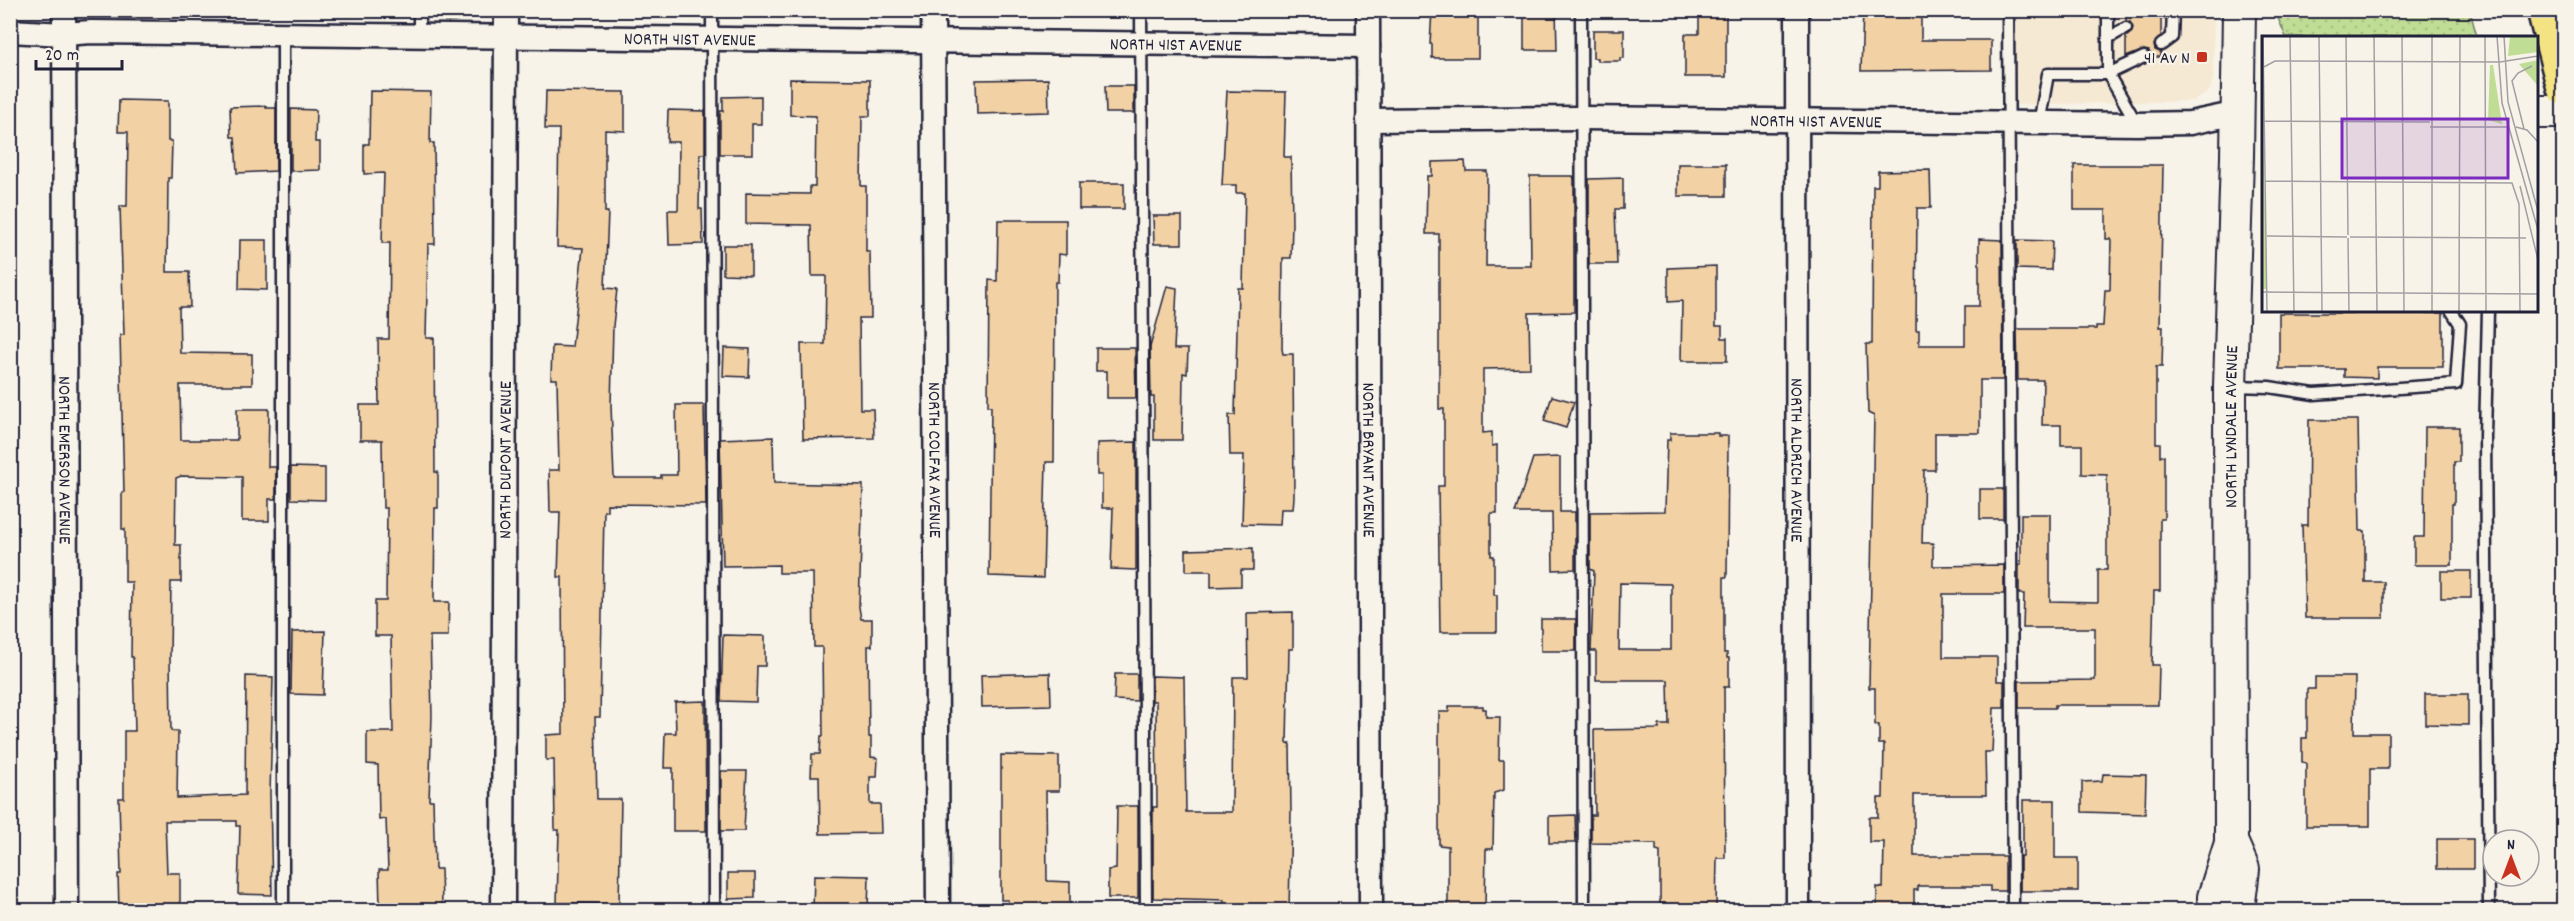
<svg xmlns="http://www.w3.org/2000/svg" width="2574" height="921" font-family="Dekko,sans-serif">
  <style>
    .built { fill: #f6e9d4 }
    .green { fill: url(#green-dots); stroke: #718068; stroke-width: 1.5 }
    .building { fill: #f2d1a4; stroke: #22223b; stroke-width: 1.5; fill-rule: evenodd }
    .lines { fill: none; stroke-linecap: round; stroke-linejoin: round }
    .lane-casing { stroke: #22223b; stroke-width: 15 }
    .street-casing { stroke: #22223b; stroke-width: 27 }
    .secondary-casing { stroke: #22223b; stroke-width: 36 }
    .highway-casing { stroke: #22223b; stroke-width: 38 }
    .lane { stroke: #f7f3e8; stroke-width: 10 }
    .street { stroke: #f7f3e8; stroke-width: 22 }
    .secondary { stroke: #f7f3e8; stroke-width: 32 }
    .highway { stroke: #f4e382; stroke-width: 33 }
    .poi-dot { fill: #c8321e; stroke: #f7f3e8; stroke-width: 2 }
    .labels { text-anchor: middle; stroke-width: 4.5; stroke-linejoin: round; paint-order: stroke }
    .street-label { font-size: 18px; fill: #22223b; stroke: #f7f3e8 }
    .poi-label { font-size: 18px; fill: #22223b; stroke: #f7f3e8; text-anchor: end }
    .inset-road { fill: none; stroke: #a29fa3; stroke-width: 1.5 }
    .view { fill: #7b2cbf; fill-opacity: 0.15; stroke: #7b2cbf; stroke-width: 3 }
    .inset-edge { fill: none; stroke: #22223b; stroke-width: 3 }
  </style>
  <defs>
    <pattern id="green-dots" width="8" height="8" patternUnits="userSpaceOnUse" patternTransform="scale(1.5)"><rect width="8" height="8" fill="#c0dd95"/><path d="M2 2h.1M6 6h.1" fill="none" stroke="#a5bd81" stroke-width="1.8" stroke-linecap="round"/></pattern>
  </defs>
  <rect width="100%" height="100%" fill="#f7f3e8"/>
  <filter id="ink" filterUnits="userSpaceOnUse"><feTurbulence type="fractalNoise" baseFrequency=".0167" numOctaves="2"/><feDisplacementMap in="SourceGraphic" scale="12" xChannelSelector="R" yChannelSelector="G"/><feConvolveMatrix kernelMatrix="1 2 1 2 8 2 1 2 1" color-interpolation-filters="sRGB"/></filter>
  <g filter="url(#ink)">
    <!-- built -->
    <path class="built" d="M 2012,11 L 2214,11 L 2213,80 L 2208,93 L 2193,101 L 2012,105 Z"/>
    <!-- green -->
    <path class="green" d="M 2275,11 L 2470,11 L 2477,37 L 2286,37 Z"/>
    <!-- building -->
    <g class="building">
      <path d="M 1432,10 L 1478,10 L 1478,58 L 1432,58 L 1432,44 L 1430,44 Z"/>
      <path d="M 1524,10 L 1556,10 L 1557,50 L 1524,50 Z"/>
      <path d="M 1699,10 L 1726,10 L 1726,77 L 1685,77 L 1685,34 L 1699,34 Z"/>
      <path d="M 1863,10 L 1921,10 L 1921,40 L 1991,40 L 1991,70 L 1861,71 Z"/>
      <path d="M 2126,10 L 2154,10 L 2155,17 L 2161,19 L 2161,36 L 2154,45 L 2155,50 L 2161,52 L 2161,57 L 2151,57 L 2149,51 L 2144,50 L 2126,57 L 2126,37 L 2132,32 L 2133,28 L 2130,22 L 2126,21 Z"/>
      <path d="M 1593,30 L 1624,30 L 1624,58 L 1620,58 L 1620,61 L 1597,61 L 1597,58 L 1593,58 Z"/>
      <path d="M 790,79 L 870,80 L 870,116 L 862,116 L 861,186 L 866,186 L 866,252 L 870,252 L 871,318 L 859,318 L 860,409 L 873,409 L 874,438 L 803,439 L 801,344 L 825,344 L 826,276 L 812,276 L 811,225 L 746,224 L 746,193 L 810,194 L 810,186 L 815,186 L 816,116 L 790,115 Z"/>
      <path d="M 1048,79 L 1049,112 L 977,114 L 976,80 Z"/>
      <path d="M 1105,86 L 1134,86 L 1134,113 L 1106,113 Z"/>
      <path d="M 370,91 L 431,92 L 430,143 L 434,143 L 435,244 L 428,244 L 426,338 L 434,338 L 435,472 L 438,472 L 438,508 L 435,508 L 434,602 L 449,602 L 448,636 L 430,636 L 432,716 L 429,800 L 433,800 L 435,869 L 441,869 L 442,905 L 380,907 L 379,870 L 388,870 L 386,819 L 379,820 L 378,765 L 367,764 L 367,732 L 393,732 L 391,636 L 375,636 L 375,601 L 386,601 L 387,508 L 383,508 L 382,440 L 360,440 L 360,405 L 379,405 L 378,339 L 389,339 L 390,243 L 382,243 L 384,173 L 364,174 L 364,144 L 369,144 Z"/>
      <path d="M 546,91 L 625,92 L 625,131 L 605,130 L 605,212 L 608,212 L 605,288 L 617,289 L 613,326 L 611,406 L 614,478 L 661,478 L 661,475 L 677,475 L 676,405 L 704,405 L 706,505 L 607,504 L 607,511 L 604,511 L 600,717 L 595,717 L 597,799 L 621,799 L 619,904 L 557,903 L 559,830 L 555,830 L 554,760 L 546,760 L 546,735 L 563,734 L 562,577 L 558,577 L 560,512 L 550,512 L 549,470 L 559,470 L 557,379 L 551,379 L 552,346 L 572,347 L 583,248 L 557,247 L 559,129 L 545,129 Z"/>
      <path d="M 1227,91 L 1286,92 L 1284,157 L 1291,157 L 1292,224 L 1291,258 L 1283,258 L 1282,349 L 1283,354 L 1293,354 L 1294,497 L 1293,509 L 1281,509 L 1280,525 L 1242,524 L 1244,455 L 1230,455 L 1229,415 L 1235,415 L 1238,288 L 1243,288 L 1245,193 L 1236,193 L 1236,185 L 1222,185 Z"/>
      <path d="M 761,96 L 761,124 L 752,124 L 752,154 L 720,154 L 720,111 L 723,111 L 723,97 Z"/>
      <path d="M 119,100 L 168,101 L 168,141 L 172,141 L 171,178 L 168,178 L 167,272 L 189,272 L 190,307 L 179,307 L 180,353 L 252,354 L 252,385 L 180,385 L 181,440 L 237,440 L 237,409 L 269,409 L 268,467 L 276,467 L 276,499 L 269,499 L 269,521 L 242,521 L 242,477 L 181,476 L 176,478 L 175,545 L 181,545 L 181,582 L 171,582 L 170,657 L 171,731 L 178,731 L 177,798 L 245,795 L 246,676 L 273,677 L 270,794 L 272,895 L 238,894 L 240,826 L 236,826 L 236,821 L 165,821 L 167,873 L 180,873 L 180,909 L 119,910 L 118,874 L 121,874 L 119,798 L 124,798 L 124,731 L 135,731 L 133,657 L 131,657 L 132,582 L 125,582 L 125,529 L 122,529 L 122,492 L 124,492 L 120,335 L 124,335 L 120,206 L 127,206 L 128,132 L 118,132 Z"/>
      <path d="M 266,106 L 266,108 L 276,108 L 276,171 L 237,173 L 235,137 L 231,137 L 230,107 Z"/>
      <path d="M 291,109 L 316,110 L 315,142 L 320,142 L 320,170 L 291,171 Z"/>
      <path d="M 668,110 L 705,111 L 705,154 L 700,154 L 699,209 L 702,209 L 703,244 L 669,245 L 668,210 L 678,210 L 679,142 L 667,142 Z"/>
      <path d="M 1465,161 L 1466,171 L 1487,171 L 1486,266 L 1531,266 L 1530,176 L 1573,176 L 1574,179 L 1574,312 L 1529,313 L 1530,368 L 1483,369 L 1483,433 L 1492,432 L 1492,446 L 1497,445 L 1497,513 L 1491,513 L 1491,556 L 1494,556 L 1494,595 L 1497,595 L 1497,632 L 1440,632 L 1438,486 L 1444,486 L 1444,409 L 1439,409 L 1439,234 L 1426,234 L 1427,176 L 1432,176 L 1432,162 Z"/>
      <rect x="1678" y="164" width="48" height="32"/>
      <path d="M 2074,165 L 2163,165 L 2160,327 L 2163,327 L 2162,367 L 2156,367 L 2156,443 L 2160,443 L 2160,456 L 2164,456 L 2164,519 L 2160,519 L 2160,591 L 2154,591 L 2152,665 L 2159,665 L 2158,705 L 2055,705 L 2055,708 L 2019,708 L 2019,681 L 2095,680 L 2095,628 L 2023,628 L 2024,594 L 2019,594 L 2019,565 L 2021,565 L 2021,514 L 2050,514 L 2050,601 L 2098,602 L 2098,570 L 2107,570 L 2107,475 L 2082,474 L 2082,445 L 2061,445 L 2061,425 L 2042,425 L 2043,380 L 2018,380 L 2017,329 L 2096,329 L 2096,326 L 2103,326 L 2105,290 L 2110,290 L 2111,239 L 2106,239 L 2106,210 L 2074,210 Z"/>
      <path d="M 1930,170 L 1931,208 L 1917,208 L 1916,330 L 1919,330 L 1919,345 L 1965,345 L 1965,306 L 1979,306 L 1979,239 L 2002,240 L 2003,380 L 1980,380 L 1980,433 L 1935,433 L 1935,470 L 1924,470 L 1922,543 L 1933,543 L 1933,566 L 2004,565 L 2004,594 L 1943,594 L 1943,657 L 1997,657 L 1997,681 L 2004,681 L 2004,708 L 1994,708 L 1992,752 L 1985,752 L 1986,795 L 1914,795 L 1914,856 L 2005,856 L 2005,891 L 1990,891 L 1990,886 L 1918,886 L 1918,890 L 1914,890 L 1914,910 L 1877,910 L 1877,887 L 1883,888 L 1884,842 L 1869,842 L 1869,817 L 1878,817 L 1878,798 L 1883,798 L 1884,744 L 1879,744 L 1879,725 L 1875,725 L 1875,688 L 1869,688 L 1874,416 L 1868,413 L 1866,344 L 1872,344 L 1873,186 L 1878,186 L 1878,171 Z"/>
      <path d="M 1623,178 L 1623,209 L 1615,209 L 1617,264 L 1589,264 L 1589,179 Z"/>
      <rect x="1079" y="183" width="45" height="26"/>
      <path d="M 1153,216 L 1182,216 L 1182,244 L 1154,244 Z"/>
      <path d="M 998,220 L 1066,220 L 1066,255 L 1059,254 L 1058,282 L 1055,282 L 1054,462 L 1046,462 L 1043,578 L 989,576 L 991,406 L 988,406 L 989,280 L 997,281 Z"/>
      <path d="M 240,240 L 267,240 L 267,290 L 239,289 Z"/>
      <path d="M 2017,240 L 2052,241 L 2051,270 L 2017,269 Z"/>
      <path d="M 723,245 L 751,245 L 751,275 L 723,274 Z"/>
      <path d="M 1716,266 L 1716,326 L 1722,326 L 1722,338 L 1727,338 L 1727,361 L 1681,361 L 1682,301 L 1668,302 L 1668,268 Z"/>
      <path d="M 1167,286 L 1177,288 L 1174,349 L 1188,349 L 1187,374 L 1183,373 L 1182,440 L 1154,440 L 1154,397 L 1151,397 L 1150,347 Z"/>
      <path d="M 2279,313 L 2443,313 L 2443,367 L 2377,367 L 2377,378 L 2344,377 L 2344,369 L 2279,369 Z"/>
      <path d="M 724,348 L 750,349 L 749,377 L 723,376 Z"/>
      <path d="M 1096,348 L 1135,348 L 1136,398 L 1107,398 L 1107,371 L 1096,371 Z"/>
      <path d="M 1552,396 L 1574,402 L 1566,428 L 1544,421 Z"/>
      <path d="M 2309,420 L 2358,420 L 2360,531 L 2365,531 L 2365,582 L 2384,582 L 2384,618 L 2305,618 L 2302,525 L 2308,525 Z"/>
      <path d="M 2425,427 L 2459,427 L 2459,462 L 2454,462 L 2454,504 L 2452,504 L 2452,565 L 2414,565 L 2414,537 L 2424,537 Z"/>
      <path d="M 1670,433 L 1718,433 L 1718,436 L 1728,436 L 1727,577 L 1724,577 L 1724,653 L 1727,653 L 1727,658 L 1729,658 L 1729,687 L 1724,687 L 1725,858 L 1717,858 L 1716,909 L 1660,908 L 1660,852 L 1656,851 L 1656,844 L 1591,843 L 1591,815 L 1595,815 L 1594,730 L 1659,729 L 1659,725 L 1669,725 L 1668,680 L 1596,680 L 1596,651 L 1591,651 L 1594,571 L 1590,569 L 1590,512 L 1665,511 L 1667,440 L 1670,440 ZM 1620,583 L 1671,584 L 1671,650 L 1619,650 Z"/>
      <path d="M 773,437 L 774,483 L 863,485 L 859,607 L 861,619 L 872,619 L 872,646 L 868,646 L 869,737 L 871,737 L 871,757 L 878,758 L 877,777 L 870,777 L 870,804 L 880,804 L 881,833 L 820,834 L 819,776 L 811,776 L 812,754 L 820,754 L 821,736 L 823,736 L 822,647 L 814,647 L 813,573 L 779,573 L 779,565 L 723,566 L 720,439 Z"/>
      <path d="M 1136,442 L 1136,570 L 1111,569 L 1113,508 L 1102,508 L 1102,475 L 1097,475 L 1097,443 Z"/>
      <path d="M 1560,457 L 1560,512 L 1575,512 L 1575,569 L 1553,570 L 1552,513 L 1515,513 L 1533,458 Z"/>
      <path d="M 291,467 L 325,468 L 325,500 L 291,499 Z"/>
      <rect x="1980" y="489" width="23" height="30"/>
      <path d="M 1253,548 L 1253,570 L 1241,570 L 1241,586 L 1211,587 L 1211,571 L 1186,571 L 1186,550 Z"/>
      <rect x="2441" y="571" width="30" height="27"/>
      <path d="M 1293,612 L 1293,649 L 1289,649 L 1287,743 L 1290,743 L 1291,812 L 1289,910 L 1224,910 L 1224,900 L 1153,898 L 1153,807 L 1157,807 L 1156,701 L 1152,701 L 1152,676 L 1184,677 L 1186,812 L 1232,812 L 1233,677 L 1248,677 L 1247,613 Z"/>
      <rect x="1541" y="619" width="35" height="32"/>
      <path d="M 325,631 L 323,695 L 291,694 L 292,632 Z"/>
      <path d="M 723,635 L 765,636 L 765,666 L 757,666 L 756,702 L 721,701 Z"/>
      <path d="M 1050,673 L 1051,705 L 982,707 L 981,675 Z"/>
      <path d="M 1115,674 L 1137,674 L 1137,701 L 1114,700 Z"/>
      <path d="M 2315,677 L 2355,677 L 2354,733 L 2388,733 L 2388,769 L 2370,769 L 2370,826 L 2306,826 L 2306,763 L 2302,762 L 2302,738 L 2307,738 L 2307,689 L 2315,689 Z"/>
      <path d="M 2425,694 L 2468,694 L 2468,725 L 2425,724 Z"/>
      <path d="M 705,701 L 706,831 L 673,831 L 673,768 L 664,768 L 665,733 L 676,733 L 675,702 Z"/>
      <path d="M 1449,706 L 1483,706 L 1483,709 L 1486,709 L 1486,717 L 1500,717 L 1499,760 L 1504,760 L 1504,790 L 1494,793 L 1493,849 L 1486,849 L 1485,906 L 1448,906 L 1448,846 L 1439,845 L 1439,712 L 1449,712 Z"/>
      <path d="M 1001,755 L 1059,756 L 1059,791 L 1046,791 L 1047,881 L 1070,882 L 1070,906 L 1047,906 L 1047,910 L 1008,910 L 1008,900 L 1001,900 Z"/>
      <path d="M 721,771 L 747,771 L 744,831 L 721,831 Z"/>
      <path d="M 2103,774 L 2146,775 L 2145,814 L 2082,812 L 2082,782 L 2102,781 Z"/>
      <path d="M 2023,800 L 2055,800 L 2055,858 L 2078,858 L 2078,891 L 2020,891 L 2020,856 L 2023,856 Z"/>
      <path d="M 1117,806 L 1138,806 L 1138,898 L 1108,898 L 1108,870 L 1116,869 Z"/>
      <path d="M 1575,815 L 1576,843 L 1549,843 L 1549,816 Z"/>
      <rect x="2437" y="839" width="36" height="30"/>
      <path d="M 728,873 L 755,873 L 755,898 L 728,899 Z"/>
      <path d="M 814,875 L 869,876 L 868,910 L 813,910 Z"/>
    </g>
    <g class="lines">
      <defs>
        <g id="lane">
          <path d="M 419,10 L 419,36"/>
          <path d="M 712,10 L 714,910"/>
          <path d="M 1141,10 L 1146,910"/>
          <path d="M 1581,10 L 1584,910"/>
          <path d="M 2008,10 L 2013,910"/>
          <path d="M 2108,10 L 2108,74 L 2137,124"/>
          <path d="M 2161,12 L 2164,10"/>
          <path d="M 2108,38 L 2126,28"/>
          <path d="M 2161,45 L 2172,37 L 2173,10"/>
          <path d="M 2039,124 L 2048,74 L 2108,74 L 2144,57"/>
          <path d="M 2488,310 L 2485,436 L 2489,910"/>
          <path d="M 2233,386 L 2269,387 L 2314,394 L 2456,384 L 2460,324 L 2451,310"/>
          <path d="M 283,910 L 283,34"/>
        </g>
        <g id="street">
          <path id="s1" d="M 64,10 L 67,910"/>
          <path id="s2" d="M 933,10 L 938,910"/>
          <path id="s3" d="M 1368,10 L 1371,910"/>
          <path id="s4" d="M 1797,10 L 1798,910"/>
          <path id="s5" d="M 10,31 L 64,34 L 91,32 L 1368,46"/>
          <path id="s6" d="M 1368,120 L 1581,118 L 2137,124 L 2190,123 L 2238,113"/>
          <path id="s7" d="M 503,910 L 506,10"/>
        </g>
        <g id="secondary">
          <path d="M 2536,112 L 2564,112"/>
          <path d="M 2233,846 L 2243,869 L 2238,910"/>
          <path id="s8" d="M 2214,910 L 2214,897 L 2231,843 L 2230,386 L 2237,157 L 2239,10"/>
        </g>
        <path id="highway" d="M 2544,10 L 2564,88"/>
      </defs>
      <!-- lane casing -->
      <use href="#lane" class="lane-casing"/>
      <!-- street casing -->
      <use href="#street" class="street-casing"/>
      <!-- secondary casing -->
      <use href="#secondary" class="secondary-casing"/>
      <!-- highway casing -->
      <use href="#highway" class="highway-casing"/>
      <!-- lane -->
      <use href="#lane" class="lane"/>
      <!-- street -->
      <use href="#street" class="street"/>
      <!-- secondary -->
      <use href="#secondary" class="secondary"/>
      <!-- highway -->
      <use href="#highway" class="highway"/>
    </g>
  </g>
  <!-- markers -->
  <rect class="poi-dot" x="2196" y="51" width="12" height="12" rx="3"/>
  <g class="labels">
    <!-- street labels -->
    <g class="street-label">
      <text dy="6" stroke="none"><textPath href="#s5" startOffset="680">NORTH 41ST AVENUE</textPath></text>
      <text dy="6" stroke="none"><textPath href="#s5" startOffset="1166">NORTH 41ST AVENUE</textPath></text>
      <text dy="6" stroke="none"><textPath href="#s6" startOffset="448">NORTH 41ST AVENUE</textPath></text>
      <text dy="6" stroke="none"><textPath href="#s8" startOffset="486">NORTH LYNDALE AVENUE</textPath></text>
      <text dy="6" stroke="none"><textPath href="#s7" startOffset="450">NORTH DUPONT AVENUE</textPath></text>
      <text dy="6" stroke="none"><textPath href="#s2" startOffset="450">NORTH COLFAX AVENUE</textPath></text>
      <text dy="6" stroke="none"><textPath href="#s4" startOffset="450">NORTH ALDRICH AVENUE</textPath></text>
      <text dy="6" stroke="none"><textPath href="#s1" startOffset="450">NORTH EMERSON AVENUE</textPath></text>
      <text dy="6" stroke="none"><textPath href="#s3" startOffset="450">NORTH BRYANT AVENUE</textPath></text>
    </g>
    <!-- poi labels -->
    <g class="poi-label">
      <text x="2190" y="63">41 Av N</text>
    </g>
  </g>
  <!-- overview -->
  <g transform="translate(2262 36)">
    <rect width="276" height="276" fill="#f7f3e8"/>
    <path d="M 248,0 L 276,0 L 276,16 L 246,20 ZM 276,24 L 276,50 L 257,28 ZM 228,29 L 231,29 L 240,88 L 226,84 Z" fill="#c0dd95"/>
    <path d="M 0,92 L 1,92 L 5,253 L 0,253 Z" fill="#c0dd95"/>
    <path class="inset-road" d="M 1,0 L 5,276M 28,0 L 32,276M 57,0 L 60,276M 84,0 L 86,199M 112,0 L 115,276M 140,0 L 142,276M 223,0 L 224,276M 235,0 L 240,67 L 276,194M 242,0 L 246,66 L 276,175M 0,32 L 13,25 L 238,26 L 276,20M 2,85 L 168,86M 168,91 L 247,91M 254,91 L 265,94 L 276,106M 262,93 L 250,45 L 256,37 L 270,30M 3,145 L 250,147 L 257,168 L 258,276M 258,150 L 276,224M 5,200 L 85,201M 88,201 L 264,202M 86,202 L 87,276M 0,256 L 276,258M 170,276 L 170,0M 197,276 L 198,0"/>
    <path class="view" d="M 80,83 L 246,83 L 246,142 L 80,142 Z"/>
    <rect width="276" height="276" class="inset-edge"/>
  </g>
  <!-- margin -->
  <rect width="2574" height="921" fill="none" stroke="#f7f3e8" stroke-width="36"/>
  <rect x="18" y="18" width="2538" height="885" fill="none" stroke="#22223b" stroke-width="2" filter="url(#ink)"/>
  <!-- north arrow -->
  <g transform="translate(2511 858)"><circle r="28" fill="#f7f3e8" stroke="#a29fa3" stroke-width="1.5"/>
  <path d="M0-4.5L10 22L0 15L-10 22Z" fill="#c8321e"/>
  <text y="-9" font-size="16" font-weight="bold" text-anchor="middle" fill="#22223b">N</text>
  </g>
  <!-- scale -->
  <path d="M36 60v9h86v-9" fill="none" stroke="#22223b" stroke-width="3"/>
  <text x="45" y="60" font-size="18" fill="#22223b" stroke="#f7f3e8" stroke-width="4.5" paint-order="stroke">20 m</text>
</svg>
